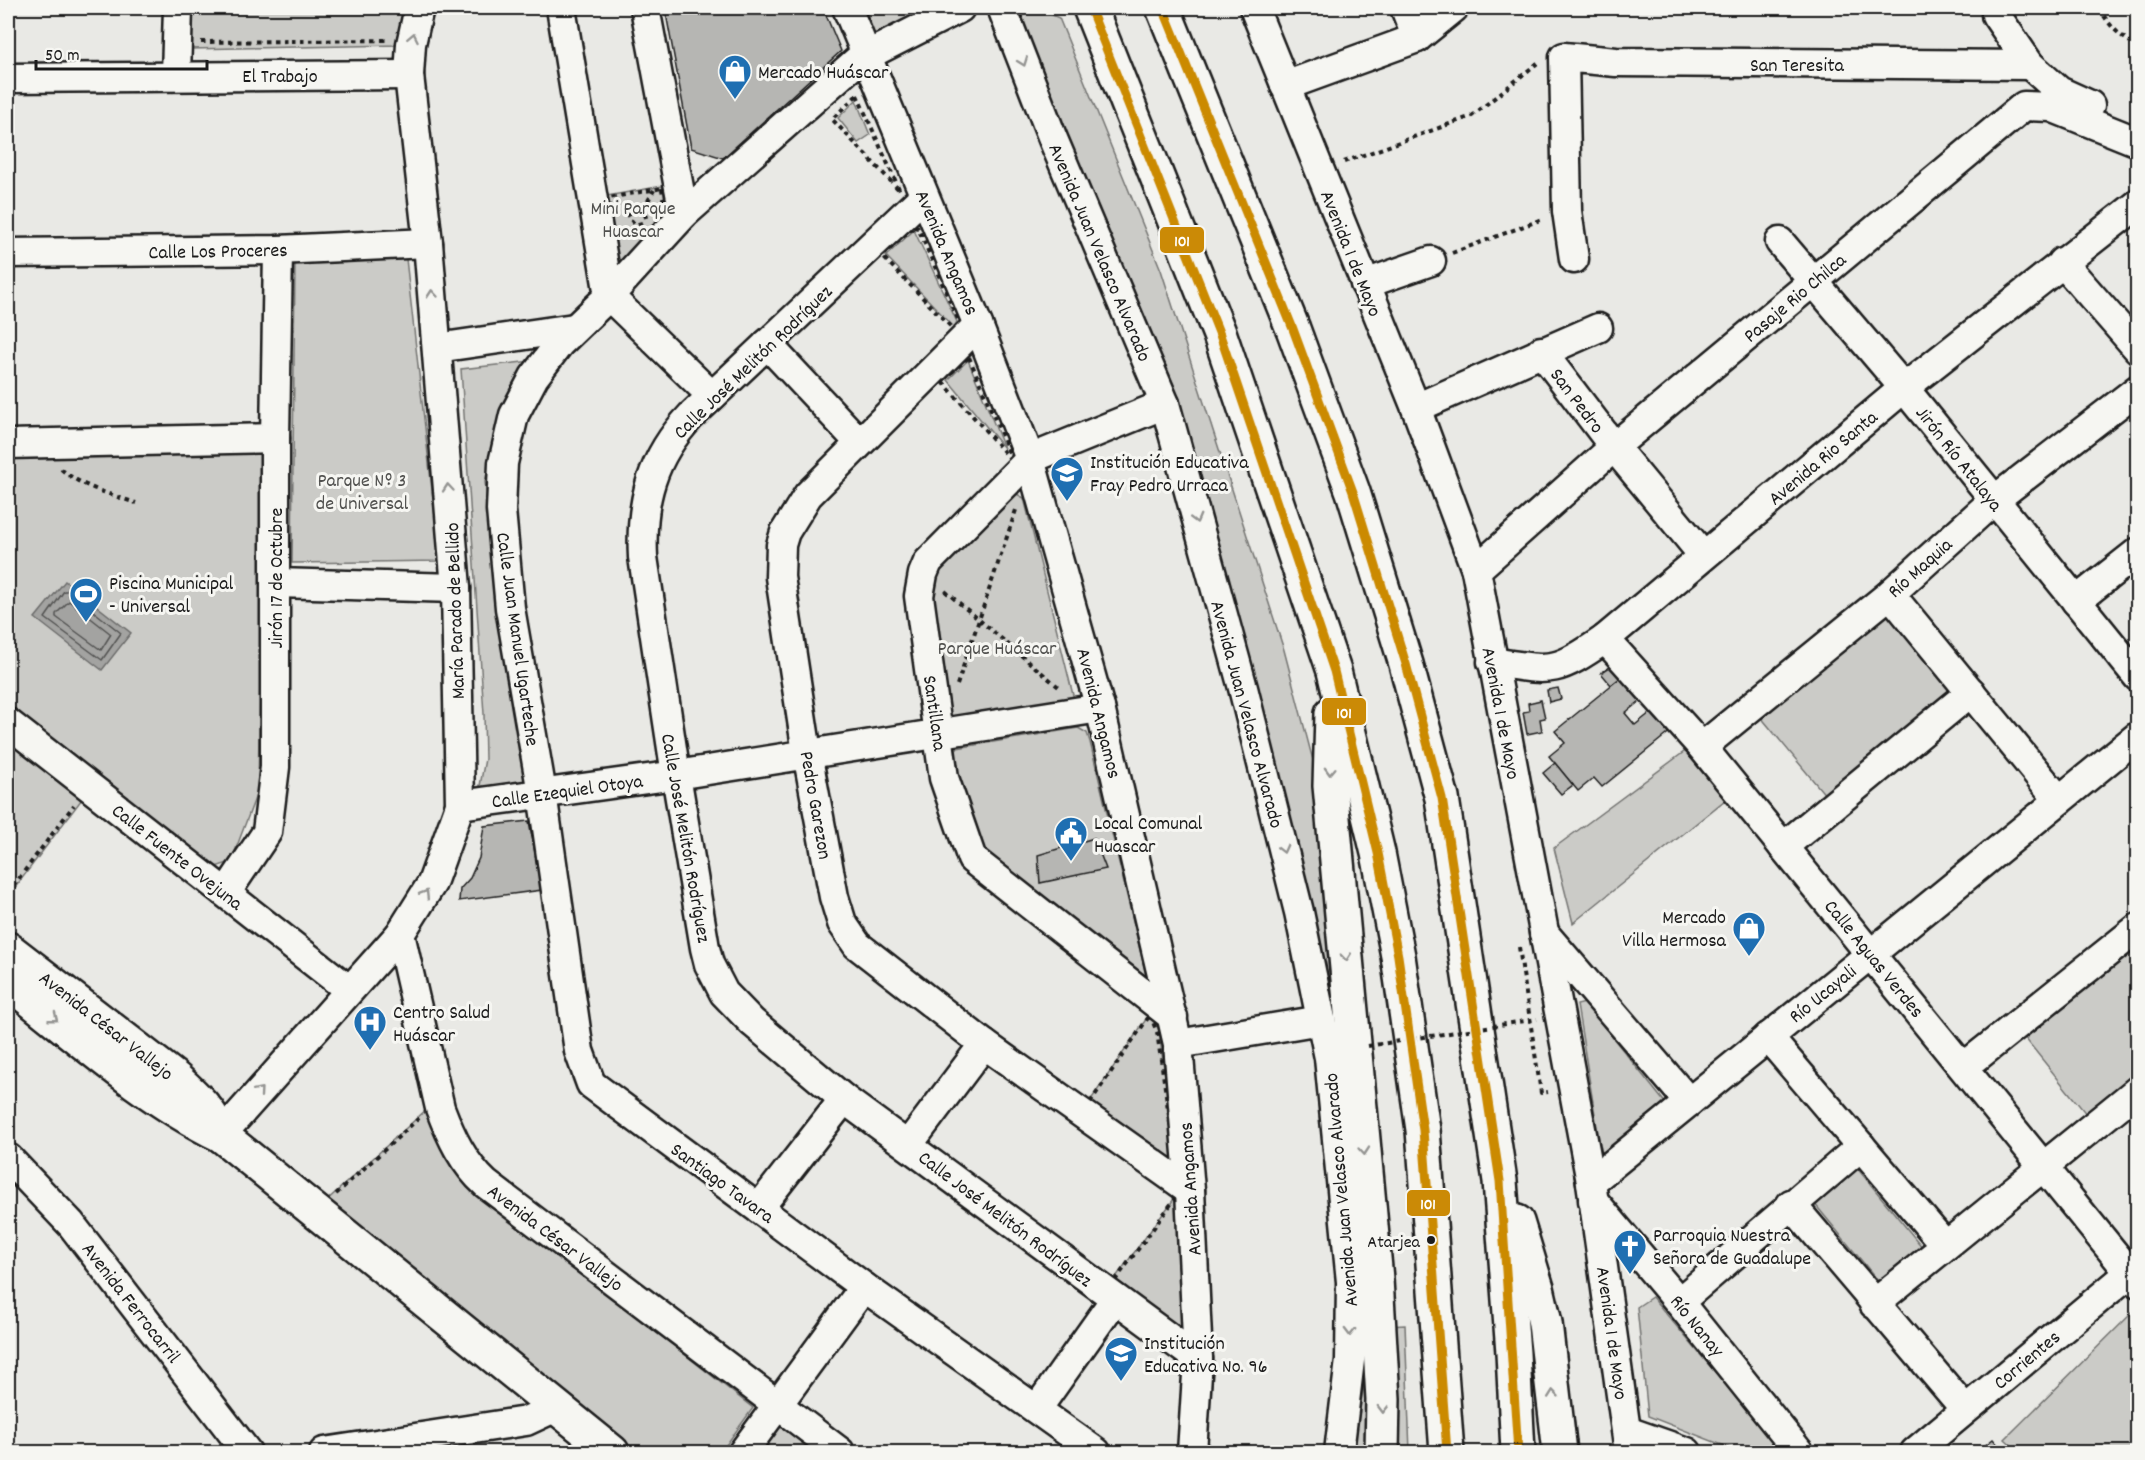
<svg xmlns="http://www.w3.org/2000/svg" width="2145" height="1460" font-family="Dekko,sans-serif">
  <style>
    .green { fill: #cbcbc7; stroke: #747472; stroke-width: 1.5 }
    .water { fill: #a3a3a1; stroke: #6d6d6c; stroke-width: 1.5 }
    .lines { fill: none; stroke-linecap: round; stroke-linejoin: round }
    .shore { stroke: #525251; stroke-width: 1.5 }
    .building { fill: #b6b6b3; stroke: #1c1c1c; stroke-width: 1.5 }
    .minor-casing { stroke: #1c1c1c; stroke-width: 33 }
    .major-casing { stroke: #1c1c1c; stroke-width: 38 }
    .highway-casing { stroke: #1c1c1c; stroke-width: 38 }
    .path { stroke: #1c1c1c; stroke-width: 4; stroke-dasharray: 4.5 4.5; stroke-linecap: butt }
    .minor { stroke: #f6f6f2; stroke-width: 28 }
    .major { stroke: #f6f6f2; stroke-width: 33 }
    .highway { stroke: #f6f6f2; stroke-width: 33 }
    .path-bridge { stroke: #1c1c1c; stroke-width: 4; stroke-dasharray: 4.5 4.5; stroke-linecap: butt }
    .bus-1-casing { stroke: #f6f6f2; stroke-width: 14 }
    .bus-1 { stroke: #cb8a06; stroke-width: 9 }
    .oneway { stroke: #949492 }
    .bus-dot { fill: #1c1c1c; stroke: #f6f6f2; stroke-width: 2 }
    .labels { text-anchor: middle; stroke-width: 6; stroke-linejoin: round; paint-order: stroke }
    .bus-label { font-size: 18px; fill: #1c1c1c; stroke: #f6f6f2; text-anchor: end }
    .street-label { font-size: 20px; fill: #1c1c1c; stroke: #f6f6f2 }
    .poi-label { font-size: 20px; fill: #1c1c1c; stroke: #f6f6f2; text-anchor: start }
    .park-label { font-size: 20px; fill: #51514f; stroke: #f6f6f2 }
    .line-badge { stroke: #f6f6f2; stroke-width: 2 }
    .badge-label { font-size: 16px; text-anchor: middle; font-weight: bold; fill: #fff }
  </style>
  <rect width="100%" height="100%" fill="#e9e9e5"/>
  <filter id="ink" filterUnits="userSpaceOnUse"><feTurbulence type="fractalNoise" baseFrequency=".0167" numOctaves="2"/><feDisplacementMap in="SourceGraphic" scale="12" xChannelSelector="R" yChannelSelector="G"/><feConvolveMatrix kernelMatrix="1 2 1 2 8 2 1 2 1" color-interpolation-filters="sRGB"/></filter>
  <g filter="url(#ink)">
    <!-- green -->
    <g class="green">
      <path d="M 191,8 L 406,8 L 400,45 L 190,49 Z"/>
      <path d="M 862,8 L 949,8 L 875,41 Z"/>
      <path d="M 1014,8 L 1037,8 L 1059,18 L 1161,270 L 1284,650 L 1316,772 L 1341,995 L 1328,996 L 1253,674 L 1172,381 Z"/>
      <path d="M 856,100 L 870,135 L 858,143 L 838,118 Z"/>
      <path d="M 663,186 L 667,225 L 615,269 L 601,197 Z"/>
      <path d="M 914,230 L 957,322 L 954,327 L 886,256 Z"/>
      <path d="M 406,259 L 440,561 L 292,563 L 295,262 Z"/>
      <path d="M 968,360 L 1004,448 L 948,380 Z"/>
      <path d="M 533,361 L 502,407 L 485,482 L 526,783 L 479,791 L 485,759 L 484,714 L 461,369 Z"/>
      <path d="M 264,444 L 258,790 L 231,862 L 216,867 L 8,713 L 8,489 L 17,448 Z"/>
      <path d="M 1015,493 L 1024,498 L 1074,699 L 945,722 L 931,577 Z"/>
      <path d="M 1883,607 L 1953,690 L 1826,796 L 1760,716 Z"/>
      <path d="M 1078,728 L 1087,733 L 1090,742 L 1147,979 L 1144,984 L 981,859 L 952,757 L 957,748 Z"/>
      <path d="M 8,737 L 85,795 L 8,897 Z"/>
      <path d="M 1688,749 L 1725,800 L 1573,923 L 1554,848 Z"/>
      <path d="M 2137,934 L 2137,1073 L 2087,1115 L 2017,1028 Z"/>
      <path d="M 1585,1003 L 1666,1104 L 1609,1155 L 1601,1151 L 1577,1005 Z"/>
      <path d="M 1151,1012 L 1159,1031 L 1177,1167 L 1088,1104 Z"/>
      <path d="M 428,1108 L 446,1154 L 461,1179 L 753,1408 L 721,1452 L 631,1452 L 324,1203 Z"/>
      <path d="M 1857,1168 L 1923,1248 L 1880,1283 L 1814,1203 Z"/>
      <path d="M 1177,1195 L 1183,1331 L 1110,1285 Z"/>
      <path d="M 1652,1297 L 1782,1452 L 1740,1452 L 1648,1416 L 1637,1307 Z"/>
      <path d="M 2137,1308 L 2137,1452 L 2019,1452 L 2005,1439 Z"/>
      <path d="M 1405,1325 L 1410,1452 L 1392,1452 L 1388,1326 Z"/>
      <path d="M 1365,1378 L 1365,1452 L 1353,1452 Z"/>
      <path d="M 779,1420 L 827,1452 L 755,1452 Z"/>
    </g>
    <!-- water -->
    <path class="water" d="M 65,581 L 131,633 L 102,670 L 35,618 Z"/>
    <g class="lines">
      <!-- shore -->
      <g class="shore">
        <path d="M 64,591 L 68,591 L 121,633 L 102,660 L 45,618 Z"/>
        <path d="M 69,601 L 111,634 L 101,650 L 56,617 L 56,614 Z"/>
      </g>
    </g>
    <!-- building -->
    <g class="building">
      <path d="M 665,8 L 823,8 L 841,51 L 723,158 L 691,148 Z"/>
      <path d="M 1616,663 L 1625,674 L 1611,685 L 1601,673 Z"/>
      <path d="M 1625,674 L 1645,697 L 1625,713 L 1635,725 L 1655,709 L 1672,730 L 1602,787 L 1594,778 L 1578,791 L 1549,756 L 1565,743 L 1555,731 Z"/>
      <path d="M 1558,688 L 1561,699 L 1549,702 L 1547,690 Z"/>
      <path d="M 1541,700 L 1545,718 L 1540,719 L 1542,731 L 1527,734 L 1523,712 L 1529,711 L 1528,703 Z"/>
      <path d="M 1555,763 L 1573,785 L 1561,794 L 1543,773 Z"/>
      <path d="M 529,821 L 542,890 L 459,901 L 460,889 L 470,878 L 479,858 L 484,826 Z"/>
      <path d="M 1094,838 L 1106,869 L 1040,883 L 1038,855 Z"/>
      <path d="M 1993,1439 L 2004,1452 L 1977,1452 Z"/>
    </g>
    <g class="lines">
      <defs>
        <g id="minor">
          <path d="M 561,8 L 609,296 L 712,396"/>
          <path d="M 645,8 L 684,214"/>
          <path d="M 847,8 L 978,325 L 1030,459 L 1100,708 L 1178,1044 L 1190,1190 L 1198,1359 L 1192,1452"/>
          <path d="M 960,8 L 858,60 L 684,214 L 609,296 L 559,344 L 534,377 L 514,415 L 503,463 L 501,510 L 510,608 L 542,793 L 579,1051 L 591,1084 L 864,1287 L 1096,1452"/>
          <path d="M 1002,8 L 1053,139 L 1165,404 L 1243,688 L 1299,912 L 1329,1058 L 1351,1282 L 1350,1360 L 1339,1452"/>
          <path d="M 1254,8 L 1416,408 L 1476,570 L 1591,1182 L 1629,1452"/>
          <path d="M 1405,8 L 1417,38"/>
          <path d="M 2001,8 L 1996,15 L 2030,65 L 2059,91 L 2090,105"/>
          <path d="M 176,75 L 178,8"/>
          <path d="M 8,78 L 409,75"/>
          <path d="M 1285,86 L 1417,38 L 1454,8"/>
          <path d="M 924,196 L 691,416 C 652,457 640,501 643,557 L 676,775 L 705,948 L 709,964 L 724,993 L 752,1022 L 844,1099 L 1198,1359"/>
          <path d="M 1780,242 L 1904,388 L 2138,677"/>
          <path d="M 8,253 L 278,250 L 428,243"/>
          <path d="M 1574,259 L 1567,211 L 1564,57 L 1616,62 L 2030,65"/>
          <path d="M 2062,262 L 2138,349"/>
          <path d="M 1365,284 L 1431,261"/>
          <path d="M 978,325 L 808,495 L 785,532 L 781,545 L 780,577 L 807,753 L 834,897 L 842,923 L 857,945 L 984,1044 L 1190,1190"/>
          <path d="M 767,344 L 859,442"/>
          <path d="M 437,348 L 574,328"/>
          <path d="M 1541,351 L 1614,447 L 1703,555"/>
          <path d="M 1165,404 L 1030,459 L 928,562 L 923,574 L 919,596 L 944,778 L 972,859 L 1173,1017"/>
          <path d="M 1416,408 L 1598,328"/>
          <path d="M 8,444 L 275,438"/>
          <path d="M 1476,570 L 1614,447 L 2024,106 L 2051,107 L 2138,142"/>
          <path d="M 276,583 L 456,588"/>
          <path d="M 1890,594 L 2059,800"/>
          <path d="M 2076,601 L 2138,552"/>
          <path d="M 1605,639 L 1702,747 L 2138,1283"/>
          <path d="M 1492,662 C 1552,671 1554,674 1605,639 L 1904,388 L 2138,204"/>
          <path d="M 8,723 L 348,989"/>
          <path d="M 1702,747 L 1890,594 L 1993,501 L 2138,389"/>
          <path d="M 460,805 L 676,775 L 1100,708"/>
          <path d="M 1783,847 L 1971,692"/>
          <path d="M 226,893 L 267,832 L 275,767 L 275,438 L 278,250"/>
          <path d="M 1544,933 L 1689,1102"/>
          <path d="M 400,934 L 440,1108 C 451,1137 463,1163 486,1184 L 840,1452"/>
          <path d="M 1768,1037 L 1945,1245"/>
          <path d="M 1178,1044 L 1321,1020"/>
          <path d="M 1964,1067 L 2138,928"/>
          <path d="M 221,1135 L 400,934 L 432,883 L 460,805 L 456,588 L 428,243 L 409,75 L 411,44 L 419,8"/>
          <path d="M 908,1145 L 984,1044"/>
          <path d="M 8,1158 L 71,1224 L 247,1452"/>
          <path d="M 1591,1182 L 2138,736"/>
          <path d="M 1593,1200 L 1679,1302 L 1799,1452"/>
          <path d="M 1791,1204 L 1965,1409"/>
          <path d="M 759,1208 L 844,1099"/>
          <path d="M 1679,1302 L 1861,1146"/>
          <path d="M 1874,1304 L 2138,1090"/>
          <path d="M 1037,1409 L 1115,1299"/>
          <path d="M 1627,1431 L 1687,1452"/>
          <path d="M 324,1452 L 526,1421 L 556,1407"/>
          <path d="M 743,1452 L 864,1287"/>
          <path d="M 1915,1452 L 2138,1266"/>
        </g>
        <g id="major">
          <path d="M 8,949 L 175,1078 C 195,1096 211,1110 221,1135"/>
          <path d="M 8,982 C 76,1035 143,1097 221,1135 L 612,1452"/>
        </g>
        <g id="highway">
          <path d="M 1090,8 L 1220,335 L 1334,671 L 1378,853 L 1398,956 L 1423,1130 L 1447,1452"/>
          <path d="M 1163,8 L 1293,329 L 1353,492 L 1406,664 L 1442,798 L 1500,1181 L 1513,1353 L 1518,1452"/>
          <path d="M 1332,713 L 1330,786 L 1376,1279 L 1383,1399 L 1382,1452"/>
          <path d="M 1517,1222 L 1537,1288 L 1545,1323 L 1560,1452"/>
        </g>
      </defs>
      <!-- minor casing -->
      <use href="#minor" class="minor-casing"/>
      <!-- major casing -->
      <use href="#major" class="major-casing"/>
      <!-- highway casing -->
      <use href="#highway" class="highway-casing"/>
      <!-- path -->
      <g class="path">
        <path d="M 2099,8 C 2109,25 2119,37 2138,46"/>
        <path d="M 201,42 L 389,40"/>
        <path d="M 857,95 L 900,191 L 832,119 Z"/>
        <path d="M 1344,162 L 1472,116 L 1540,61"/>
        <path d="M 662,188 L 666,224 L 616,267 L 603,199 Z"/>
        <path d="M 646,218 L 644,208 L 654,190"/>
        <path d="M 642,223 L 635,225 L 628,216 L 633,207 L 644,208"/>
        <path d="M 914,227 L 918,228 L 960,324 L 956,332 L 882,256 Z"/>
        <path d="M 1452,253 L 1543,219"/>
        <path d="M 969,357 L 1013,462 L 942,381 Z"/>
        <path d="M 61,469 C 82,487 109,494 136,503"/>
        <path d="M 945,591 L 1061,689"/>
        <path d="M 957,685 L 1016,510"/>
        <path d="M 8,893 L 74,805"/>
        <path d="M 1519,947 L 1541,1093 L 1548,1092"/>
        <path d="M 1150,1015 L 1157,1032 L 1176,1165 L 1089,1104 Z"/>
        <path d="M 336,1194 L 419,1118"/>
        <path d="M 1177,1196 L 1183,1201 L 1188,1326 L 1170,1332 L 1111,1286 Z"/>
      </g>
      <!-- minor -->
      <use href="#minor" class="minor"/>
      <!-- major -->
      <use href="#major" class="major"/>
      <!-- highway -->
      <use href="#highway" class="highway"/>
      <!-- path-bridge -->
      <path class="path-bridge" d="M 1368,1046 L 1537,1019"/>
      <defs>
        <g id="bus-1">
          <path d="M 1090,8 L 1220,335 L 1334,671 L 1378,853 L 1398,956 L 1423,1130 L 1447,1452"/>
          <path d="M 1163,8 L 1293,329 L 1353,492 L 1406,664 L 1442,798 L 1500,1181 L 1518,1452"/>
        </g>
      </defs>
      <!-- bus-1 casing -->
      <use href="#bus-1" class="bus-1-casing"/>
      <!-- bus-1 -->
      <use href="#bus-1" class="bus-1"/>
    </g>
    <!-- one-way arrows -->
    <defs><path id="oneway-chevron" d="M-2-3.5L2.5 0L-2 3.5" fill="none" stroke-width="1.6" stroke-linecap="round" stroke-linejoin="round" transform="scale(1.5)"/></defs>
    <g class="oneway">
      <use href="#oneway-chevron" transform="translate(413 37) rotate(-79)"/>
      <use href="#oneway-chevron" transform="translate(1023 62) rotate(69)"/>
      <use href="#oneway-chevron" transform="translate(432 294) rotate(-95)"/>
      <use href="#oneway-chevron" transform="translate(448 488) rotate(-95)"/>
      <use href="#oneway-chevron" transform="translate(1196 519) rotate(75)"/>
      <use href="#oneway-chevron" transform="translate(1330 771) rotate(92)"/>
      <use href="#oneway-chevron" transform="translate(1283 849) rotate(76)"/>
      <use href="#oneway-chevron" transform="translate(425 894) rotate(-58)"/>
      <use href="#oneway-chevron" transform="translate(1346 957) rotate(84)"/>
      <use href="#oneway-chevron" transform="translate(54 1018) rotate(38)"/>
      <use href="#oneway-chevron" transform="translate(259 1091) rotate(-49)"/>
      <use href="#oneway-chevron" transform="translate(1364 1151) rotate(85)"/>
      <use href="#oneway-chevron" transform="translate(1350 1332) rotate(91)"/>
      <use href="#oneway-chevron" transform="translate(1553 1394) rotate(-96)"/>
      <use href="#oneway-chevron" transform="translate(1383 1409) rotate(91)"/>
    </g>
  </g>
  <!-- icons -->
  <defs>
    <symbol id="shop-pin" viewBox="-11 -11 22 30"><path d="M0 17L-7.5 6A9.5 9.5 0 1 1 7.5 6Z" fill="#1f6fb2" stroke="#f6f6f2"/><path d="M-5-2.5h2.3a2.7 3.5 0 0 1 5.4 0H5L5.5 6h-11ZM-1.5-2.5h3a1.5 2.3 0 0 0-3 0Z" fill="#fff"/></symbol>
    <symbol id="school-pin" viewBox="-11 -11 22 30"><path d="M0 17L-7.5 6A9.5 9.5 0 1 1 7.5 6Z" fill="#1f6fb2" stroke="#f6f6f2"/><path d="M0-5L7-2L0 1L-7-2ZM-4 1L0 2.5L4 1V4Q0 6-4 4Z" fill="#fff"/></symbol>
    <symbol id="stadium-pin" viewBox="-11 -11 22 30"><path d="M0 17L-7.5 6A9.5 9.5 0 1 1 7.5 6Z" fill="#1f6fb2" stroke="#f6f6f2"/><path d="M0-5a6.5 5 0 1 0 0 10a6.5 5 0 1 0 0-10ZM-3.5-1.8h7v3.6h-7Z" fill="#fff"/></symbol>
    <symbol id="civic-pin" viewBox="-11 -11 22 30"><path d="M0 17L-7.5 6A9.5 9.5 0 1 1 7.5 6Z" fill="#1f6fb2" stroke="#f6f6f2"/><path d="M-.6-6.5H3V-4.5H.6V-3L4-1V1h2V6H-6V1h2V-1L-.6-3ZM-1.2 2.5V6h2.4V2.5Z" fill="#fff"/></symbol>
    <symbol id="hospital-pin" viewBox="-11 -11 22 30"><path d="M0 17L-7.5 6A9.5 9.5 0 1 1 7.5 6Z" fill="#1f6fb2" stroke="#f6f6f2"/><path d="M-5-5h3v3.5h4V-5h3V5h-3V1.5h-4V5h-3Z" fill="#fff"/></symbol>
    <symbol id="church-pin" viewBox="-11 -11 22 30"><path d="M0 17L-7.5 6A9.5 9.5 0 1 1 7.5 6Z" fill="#1f6fb2" stroke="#f6f6f2"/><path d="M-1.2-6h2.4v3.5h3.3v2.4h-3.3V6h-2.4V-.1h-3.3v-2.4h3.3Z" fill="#fff"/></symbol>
  </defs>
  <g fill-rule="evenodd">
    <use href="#shop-pin" x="716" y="52" width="38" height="52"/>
    <use href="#school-pin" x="1048" y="454" width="38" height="52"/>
    <use href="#stadium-pin" x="67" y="575" width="38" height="52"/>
    <use href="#civic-pin" x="1052" y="814" width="38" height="52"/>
    <use href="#shop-pin" x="1730" y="909" width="38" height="52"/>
    <use href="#hospital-pin" x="351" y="1003" width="38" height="52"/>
    <use href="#church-pin" x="1611" y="1227" width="38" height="52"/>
    <use href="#school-pin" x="1102" y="1334" width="38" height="52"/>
  </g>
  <!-- markers -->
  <circle class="bus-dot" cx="1431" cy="1240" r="5"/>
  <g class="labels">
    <!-- bus labels -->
    <g class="bus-label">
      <text x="1420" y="1247">Atarjea</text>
    </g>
    <!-- street labels -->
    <g class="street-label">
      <text x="1797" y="71">San Teresita</text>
      <text x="280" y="82">El Trabajo</text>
      <text transform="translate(218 250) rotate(-1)" y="7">Calle Los Proceres</text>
      <text transform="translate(948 252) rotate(67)" y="7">Avenida Angamos</text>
      <text transform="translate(1101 252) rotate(67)" y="7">Avenida Juan Velasco Alvarado</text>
      <text transform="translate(1352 253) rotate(68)" y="7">Avenida 1 de Mayo</text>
      <text transform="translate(1794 297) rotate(-40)" y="7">Pasaje Rio Chilca</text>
      <text transform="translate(752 361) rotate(-44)" y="7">Calle José Melitón Rodríguez</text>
      <text transform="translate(1578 400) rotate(53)" y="7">San Pedro</text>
      <text transform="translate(1822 457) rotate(-40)" y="7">Avenida Rio Santa</text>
      <text transform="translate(1960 458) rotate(52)" y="7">Jirón Río Atalaya</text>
      <text transform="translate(1919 567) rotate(-42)" y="7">Río Maquia</text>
      <text transform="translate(275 578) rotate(-90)" y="7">Jirón 17 de Octubre</text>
      <text transform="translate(454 611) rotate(-92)" y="7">María Parado de Bellido</text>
      <text transform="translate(519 639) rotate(82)" y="7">Calle Juan Manuel Ugarteche</text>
      <text transform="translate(936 713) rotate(82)" y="7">Santillana</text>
      <text transform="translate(1100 713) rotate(76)" y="7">Avenida Angamos</text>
      <text transform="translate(1502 713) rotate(79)" y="7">Avenida 1 de Mayo</text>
      <text transform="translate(1248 714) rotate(75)" y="7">Avenida Juan Velasco Alvarado</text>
      <text transform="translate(567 790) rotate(-8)" y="7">Calle Ezequiel Otoya</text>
      <text transform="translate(817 805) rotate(80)" y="7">Pedro Garezon</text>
      <text transform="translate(687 838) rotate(80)" y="7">Calle José Melitón Rodríguez</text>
      <text transform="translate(178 856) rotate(38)" y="7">Calle Fuente Ovejuna</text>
      <text transform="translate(1875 958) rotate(51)" y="7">Calle Aguas Verdes</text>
      <text transform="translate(1822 993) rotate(-39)" y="7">Río Ucayali</text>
      <text transform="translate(107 1025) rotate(38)" y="7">Avenida César Vallejo</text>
      <text transform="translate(723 1182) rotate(36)" y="7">Santiago Tavara</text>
      <text transform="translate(1189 1189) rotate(-94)" y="7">Avenida Angamos</text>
      <text transform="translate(1340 1190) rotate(-95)" y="7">Avenida Juan Velasco Alvarado</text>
      <text transform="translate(1006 1218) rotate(37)" y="7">Calle José Melitón Rodríguez</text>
      <text transform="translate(556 1237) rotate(37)" y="7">Avenida César Vallejo</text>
      <text transform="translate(132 1302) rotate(52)" y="7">Avenida Ferrocarril</text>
      <text transform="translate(1698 1325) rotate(51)" y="7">Río Nanay</text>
      <text transform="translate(1613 1333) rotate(82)" y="7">Avenida 1 de Mayo</text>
      <text transform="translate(2026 1359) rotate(-40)" y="7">Corrientes</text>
    </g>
    <!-- poi labels -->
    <g class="poi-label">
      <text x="758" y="78">Mercado Huáscar</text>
      <text x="1090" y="468">Institución Educativa<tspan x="1090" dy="23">Fray Pedro Urraca</tspan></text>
      <text x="109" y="589">Piscina Municipal<tspan x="109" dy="23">- Universal</tspan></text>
      <text x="1094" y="829">Local Comunal<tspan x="1094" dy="23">Huascar</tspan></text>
      <text x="1726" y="923" text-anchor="end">Mercado<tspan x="1726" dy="23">Villa Hermosa</tspan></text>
      <text x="393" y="1018">Centro Salud<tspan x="393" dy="23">Huáscar</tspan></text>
      <text x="1653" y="1241">Parroquia Nuestra<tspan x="1653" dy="23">Señora de Guadalupe</tspan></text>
      <text x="1144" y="1349">Institución<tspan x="1144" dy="23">Educativa No. 96</tspan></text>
    </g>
    <!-- park labels -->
    <g class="park-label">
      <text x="633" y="214">Mini Parque<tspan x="633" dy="23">Huascar</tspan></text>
      <text x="362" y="486">Parque Nº 3<tspan x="362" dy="23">de Universal</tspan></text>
      <text x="997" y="654">Parque Huáscar</text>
    </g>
  </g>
  <g class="line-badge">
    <rect x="1159" y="226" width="46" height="28" rx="6" fill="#cb8a06"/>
    <rect x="1321" y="697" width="46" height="29" rx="6" fill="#cb8a06"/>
    <rect x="1406" y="1189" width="45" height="28" rx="6" fill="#cb8a06"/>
  </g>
  <g class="badge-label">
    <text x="1182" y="246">101</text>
    <text x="1344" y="718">101</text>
    <text x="1428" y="1209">101</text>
  </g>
  <!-- margin -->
  <rect width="2145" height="1460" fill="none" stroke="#f6f6f2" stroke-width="30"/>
  <rect x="15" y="15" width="2115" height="1430" fill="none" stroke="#1c1c1c" stroke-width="2" filter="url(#ink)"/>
  <!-- scale -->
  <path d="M36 60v9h171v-9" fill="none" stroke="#1c1c1c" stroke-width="3"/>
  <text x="45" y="60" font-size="18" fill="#1c1c1c" stroke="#f6f6f2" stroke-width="4.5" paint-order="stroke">50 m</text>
</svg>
